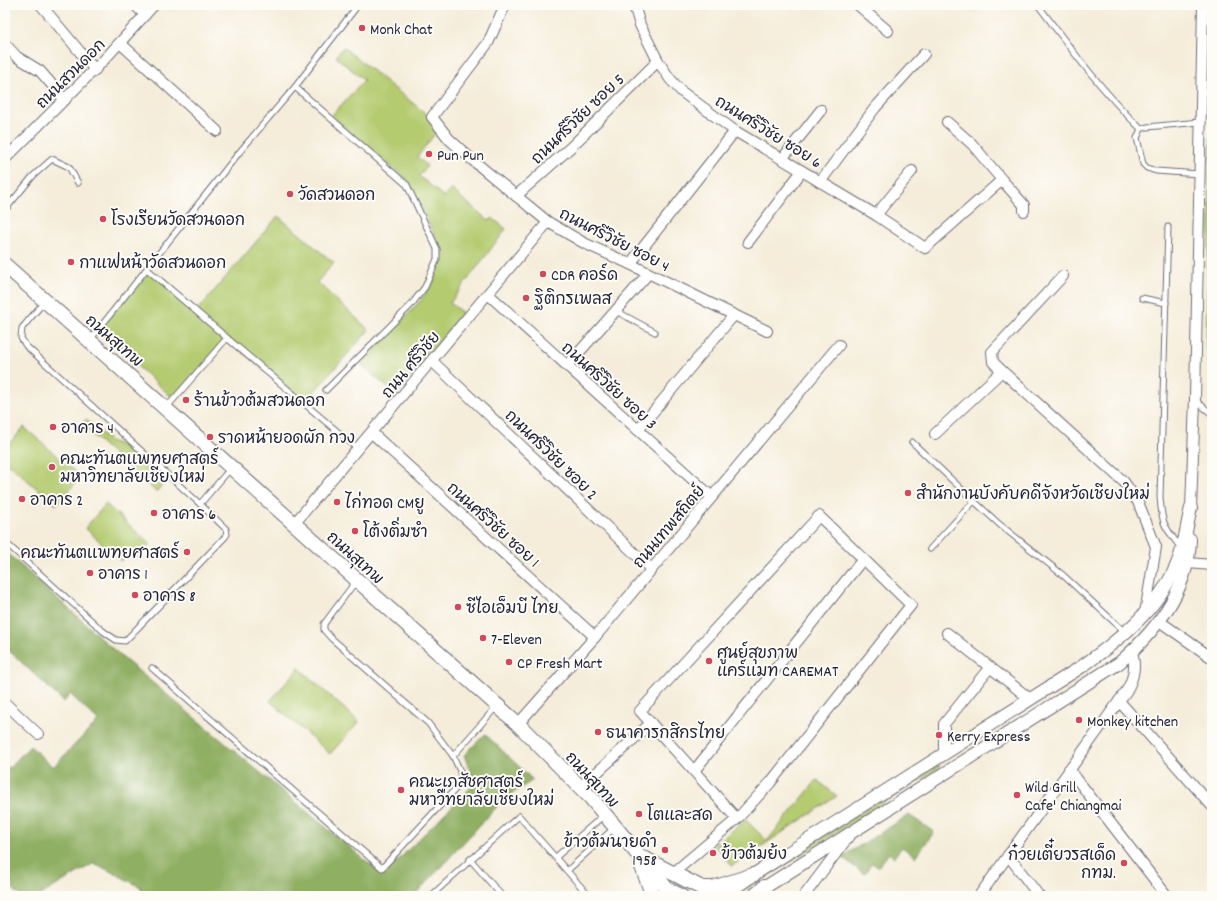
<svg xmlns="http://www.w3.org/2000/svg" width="1217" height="901" font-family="Dekko,'Playpen Sans Thai',sans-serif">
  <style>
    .green { fill: #b4cb6f; stroke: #6b7655 }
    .forest { fill: #8faf62; stroke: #58684e }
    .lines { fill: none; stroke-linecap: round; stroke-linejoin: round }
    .service-casing { stroke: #6c6973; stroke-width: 7 }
    .minor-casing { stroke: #6c6973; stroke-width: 12 }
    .tertiary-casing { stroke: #6c6973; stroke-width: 14 }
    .secondary-casing { stroke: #6c6973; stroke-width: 16 }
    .service { stroke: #fff; stroke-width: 5 }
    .minor { stroke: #fff; stroke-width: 10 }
    .tertiary { stroke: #fff; stroke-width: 12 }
    .secondary { stroke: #fff; stroke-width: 14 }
    .poi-dot { fill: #d1495b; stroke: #fdfcf7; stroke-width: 1.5 }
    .labels { text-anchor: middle; stroke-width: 4; stroke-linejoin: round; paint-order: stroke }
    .poi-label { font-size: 16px; fill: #22223b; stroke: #fdfcf7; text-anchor: start }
    .street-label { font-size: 16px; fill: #22223b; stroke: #fdfcf7 }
  </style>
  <rect width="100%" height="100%" fill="#fdfcf7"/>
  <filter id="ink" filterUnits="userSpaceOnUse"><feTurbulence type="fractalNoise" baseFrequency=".025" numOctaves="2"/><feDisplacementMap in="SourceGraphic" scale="8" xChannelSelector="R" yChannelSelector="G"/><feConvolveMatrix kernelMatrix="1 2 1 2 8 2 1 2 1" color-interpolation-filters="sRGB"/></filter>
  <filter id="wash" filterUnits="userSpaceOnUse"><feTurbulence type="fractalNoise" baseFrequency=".012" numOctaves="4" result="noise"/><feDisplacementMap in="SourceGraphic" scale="16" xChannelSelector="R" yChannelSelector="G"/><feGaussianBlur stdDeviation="0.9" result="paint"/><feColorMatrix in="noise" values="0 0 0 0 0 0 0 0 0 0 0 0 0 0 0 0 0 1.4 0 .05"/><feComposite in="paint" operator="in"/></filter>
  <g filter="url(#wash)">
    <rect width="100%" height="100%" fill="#f5edda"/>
    <!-- green -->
    <g class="green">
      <path d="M 343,47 L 425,113 L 438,130 L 417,157 L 427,166 L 419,176 L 444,197 L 451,189 L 489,221 L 492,218 L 506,229 L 450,303 L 463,313 L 396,395 L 361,364 L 421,300 L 434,281 L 443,253 L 409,182 L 331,116 L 364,80 L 336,57 Z"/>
      <path d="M 1212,94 L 1212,364 L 1206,347 Z"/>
      <path d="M 278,216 L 334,263 L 317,282 L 369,330 L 303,404 L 227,338 L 174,399 L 98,331 L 147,269 L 197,311 Z"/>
      <path d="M 86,419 L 110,441 L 129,448 L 145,462 L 146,470 L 162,485 L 156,492 L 81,425 Z"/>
      <path d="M 24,427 L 81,477 L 56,505 L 5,461 L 5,449 Z"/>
      <path d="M 106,504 L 150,544 L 137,558 L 129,552 L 121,561 L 85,528 Z"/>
      <path d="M 299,668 L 359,722 L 330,754 L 270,701 Z"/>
      <path d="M 937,764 L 941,767 L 735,896 L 728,896 Z"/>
      <path d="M 817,780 L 837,796 L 732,866 L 714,845 L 746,820 L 767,841 Z"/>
    </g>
    <!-- forest -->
    <g class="forest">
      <path d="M 5,551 L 123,658 L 383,875 L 475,783 L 464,755 L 485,734 L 533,780 L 504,799 L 414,896 L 141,896 L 141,887 L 94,863 L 39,896 L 20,896 L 5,881 L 5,764 L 9,768 L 30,746 L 53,767 L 98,721 L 70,694 L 64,702 L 5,647 Z"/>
      <path d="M 909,815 L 934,832 L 916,857 L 902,847 L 894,857 L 889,853 L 878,867 L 872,863 L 864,874 L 842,857 Z"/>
    </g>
  </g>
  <g filter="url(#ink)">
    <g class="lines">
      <defs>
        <g id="service">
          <path d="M 1038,5 C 1070,48 1102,91 1141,129"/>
          <path d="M 295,87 L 407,185 L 437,249 L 437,259 L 425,287 L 411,305 L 326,390"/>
          <path d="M 1199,174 L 1156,171 L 1147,168 L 1143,164 L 1137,138 L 1141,129 L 1147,127 L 1200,122"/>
          <path d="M 5,210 L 33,176 L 52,159 L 69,167 L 78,183"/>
          <path d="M 1168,227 L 1160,497 C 1162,525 1164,526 1181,548"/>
          <path d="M 147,269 L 227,338 L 167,407"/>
          <path d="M 1142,298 L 1166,303"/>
          <path d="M 44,302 L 22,328 L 21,338 L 26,346 L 200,504"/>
          <path d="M 616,311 L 655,332"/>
          <path d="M 227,338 L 358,449"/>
          <path d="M 90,340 L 242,149 L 295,87 L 358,5"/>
          <path d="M 1196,401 L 1212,414"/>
          <path d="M 912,442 L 974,501"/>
          <path d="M 5,542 L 103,631 L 116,640 L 125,641 L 225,537 L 227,534 L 226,529 L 200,504 L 231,468"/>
          <path d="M 930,549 L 974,501 L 999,524 L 1064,576 L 1125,632"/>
          <path d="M 152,668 L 382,868 L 461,783 L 460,771 L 453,756 L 428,723 L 331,638 L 324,630 L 324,624 L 356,581"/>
          <path d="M 453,756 L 497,706"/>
          <path d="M 556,857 L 604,815"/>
          <path d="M 470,859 L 502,896"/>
          <path d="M 568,870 L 614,828"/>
          <path d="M 431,896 L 519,816 L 589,896"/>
        </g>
        <g id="minor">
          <path d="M 41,5 L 95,70"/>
          <path d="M 135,5 L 145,15"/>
          <path d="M 505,5 L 488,43 L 432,117 L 449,139 L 470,158 L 548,222 L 584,243 L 630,264 L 767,331"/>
          <path d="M 634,5 L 640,25 L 658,61 L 670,79 L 682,92 L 735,131 L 876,215 L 925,248 L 1002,180 L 972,144 L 947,122"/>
          <path d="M 858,5 L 888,31"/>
          <path d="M 120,43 L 217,131"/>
          <path d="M 5,44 L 17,57 L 40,71 L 65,100"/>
          <path d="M 5,159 L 103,61 L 154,5"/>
          <path d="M 782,159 L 821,110"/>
          <path d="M 1002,180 L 1024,205 L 1024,211"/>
          <path d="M 820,182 L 875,108 L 924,54"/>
          <path d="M 516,196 L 571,147 L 658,61"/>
          <path d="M 876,215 L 912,171"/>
          <path d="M 748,242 L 802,171"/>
          <path d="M 630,264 L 735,131"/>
          <path d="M 488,294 L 712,497"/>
          <path d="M 432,361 L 651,569"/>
          <path d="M 567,366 L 648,274"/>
          <path d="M 1002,371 L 993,362 L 992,352 L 1063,276"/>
          <path d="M 638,430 L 734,315"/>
          <path d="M 372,433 L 595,637"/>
          <path d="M 935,434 L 1002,371 L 1124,482 L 1138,502 L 1156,547 L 1145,613"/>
          <path d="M 1191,508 L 1195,400 L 1203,5"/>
          <path d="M 294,524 L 548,222"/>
          <path d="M 1188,563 L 1212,565"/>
          <path d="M 1159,621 L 1212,658"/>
          <path d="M 947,633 L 1030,699"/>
          <path d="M 1119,701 L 1212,806"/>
          <path d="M 5,703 L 38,734"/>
          <path d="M 518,724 L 595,637 L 839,345"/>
          <path d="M 944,753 L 944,724 L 990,667"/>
          <path d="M 1069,769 L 1167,896"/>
          <path d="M 694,771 L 863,559"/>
          <path d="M 580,788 L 651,723"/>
          <path d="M 1008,855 L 1039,896"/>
          <path d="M 672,874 L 737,819 L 770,783 L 911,605 L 819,516 L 640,711 L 737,819"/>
          <path d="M 804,896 L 849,836"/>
          <path d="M 979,896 L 1127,690 C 1134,677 1136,666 1132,651"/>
        </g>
        <g id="tertiary">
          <path d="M 756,893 L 1119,663 C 1156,631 1189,590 1190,539"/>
          <path d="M 723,896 L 753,875 L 1081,667 C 1121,639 1164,604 1180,556 C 1185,541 1187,524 1191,508"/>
        </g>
        <g id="secondary">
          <path d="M 5,265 L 518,724 L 591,798 L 667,889 L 681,896"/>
          <path d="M 645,859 L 702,888 L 713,888 L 753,875"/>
          <path d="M 641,864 L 653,896"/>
          <path d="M 757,896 L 764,887"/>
        </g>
      </defs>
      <!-- service casing -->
      <use href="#service" class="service-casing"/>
      <!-- minor casing -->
      <use href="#minor" class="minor-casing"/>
      <!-- tertiary casing -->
      <use href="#tertiary" class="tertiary-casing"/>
      <!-- secondary casing -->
      <use href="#secondary" class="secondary-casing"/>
      <!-- service -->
      <use href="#service" class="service"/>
      <!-- minor -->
      <use href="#minor" class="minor"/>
      <!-- tertiary -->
      <use href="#tertiary" class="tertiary"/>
      <!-- secondary -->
      <use href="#secondary" class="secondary"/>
    </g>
  </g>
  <!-- markers -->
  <g class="poi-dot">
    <circle cx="362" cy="28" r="4"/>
    <circle cx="429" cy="154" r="4"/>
    <circle cx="290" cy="194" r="4"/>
    <circle cx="103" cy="219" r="4"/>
    <circle cx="71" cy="262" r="4"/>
    <circle cx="543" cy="274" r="4"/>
    <circle cx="526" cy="298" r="4"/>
    <circle cx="186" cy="400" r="4"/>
    <circle cx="53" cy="427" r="4"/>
    <circle cx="210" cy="437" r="4"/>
    <circle cx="52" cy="467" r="4"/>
    <circle cx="908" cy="493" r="4"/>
    <circle cx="22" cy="499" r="4"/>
    <circle cx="337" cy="502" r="4"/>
    <circle cx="154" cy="513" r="4"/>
    <circle cx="355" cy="531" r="4"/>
    <circle cx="187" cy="552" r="4"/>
    <circle cx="90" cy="573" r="4"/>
    <circle cx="135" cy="595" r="4"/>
    <circle cx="458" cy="607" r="4"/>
    <circle cx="483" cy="638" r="4"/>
    <circle cx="709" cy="661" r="4"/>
    <circle cx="509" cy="662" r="4"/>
    <circle cx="1079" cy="720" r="4"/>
    <circle cx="598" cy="732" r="4"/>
    <circle cx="939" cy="735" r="4"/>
    <circle cx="401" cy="790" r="4"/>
    <circle cx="1017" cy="795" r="4"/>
    <circle cx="639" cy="814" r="4"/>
    <circle cx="665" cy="850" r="4"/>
    <circle cx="713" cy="853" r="4"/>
    <circle cx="1124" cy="863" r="4"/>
  </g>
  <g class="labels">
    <!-- poi labels -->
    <g class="poi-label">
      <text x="370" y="34">Monk Chat</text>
      <text x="437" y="160">Pun Pun</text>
      <text x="298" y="200">วัดสวนดอก</text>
      <text x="111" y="225">โรงเรียนวัดสวนดอก</text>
      <text x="79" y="268">กาแฟหน้าวัดสวนดอก</text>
      <text x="551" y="280">CDR คอร์ด</text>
      <text x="534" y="304">ฐิติกรเพลส</text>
      <text x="194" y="406">ร้านข้าวต้มสวนดอก</text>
      <text x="61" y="433">อาคาร 4</text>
      <text x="218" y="443">ราดหน้ายอดผัก กวง</text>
      <text x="60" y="464">คณะทันตแพทยศาสตร์<tspan x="60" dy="18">มหาวิทยาลัยเชียงใหม่</tspan></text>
      <text x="916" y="499">สำนักงานบังคับคดีจังหวัดเชียงใหม่</text>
      <text x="30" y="505">อาคาร 2</text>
      <text x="345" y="508">ไก่ทอด CMยู</text>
      <text x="162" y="519">อาคาร 6</text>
      <text x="363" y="537">โต้งติ่มซำ</text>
      <text x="179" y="558" text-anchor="end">คณะทันตแพทยศาสตร์</text>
      <text x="98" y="579">อาคาร 1</text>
      <text x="143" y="601">อาคาร 8</text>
      <text x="466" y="613">ซีไอเอ็มบี ไทย</text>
      <text x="491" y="644">7-Eleven</text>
      <text x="717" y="658">ศูนย์สุขภาพ<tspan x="717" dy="18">แคร์แมท CAREMAT</tspan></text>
      <text x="517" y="668">CP Fresh Mart</text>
      <text x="1087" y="726">Monkey kitchen</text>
      <text x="606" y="738">ธนาคารกสิกรไทย</text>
      <text x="947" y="741">Kerry Express</text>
      <text x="409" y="787">คณะเภสัชศาสตร์<tspan x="409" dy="18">มหาวืทยาลัยเชียงใหม่</tspan></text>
      <text x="1025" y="792">Wild Grill<tspan x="1025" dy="18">Cafe' Chiangmai</tspan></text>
      <text x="647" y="820">โตและสด</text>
      <text x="657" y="847" text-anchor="end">ข้าวต้มนายดำ<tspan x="657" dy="18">1958</tspan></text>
      <text x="721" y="859">ข้าวต้มย้ง</text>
      <text x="1116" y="860" text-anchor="end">ก๋วยเตี๋ยวรสเด็ด<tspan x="1116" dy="18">กทม.</tspan></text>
    </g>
    <!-- street labels -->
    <g class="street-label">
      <text transform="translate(70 73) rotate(-45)" y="6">ถนนสวนดอก</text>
      <text transform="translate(577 118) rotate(-44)" y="6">ถนนศรีวิชัย ซอย 5</text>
      <text transform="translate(769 131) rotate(32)" y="6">ถนนศรีวิชัย ซอย 6</text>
      <text transform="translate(615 239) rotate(27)" y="6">ถนนศรีวิชัย ซอย 4</text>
      <text transform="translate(115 340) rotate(41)" y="6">ถนนสุเทพ</text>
      <text transform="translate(410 364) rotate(-50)" y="6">ถนน ศรีวิชัย</text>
      <text transform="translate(610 385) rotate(42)" y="6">ถนนศรีวิชัย ซอย 3</text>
      <text transform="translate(552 454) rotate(44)" y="6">ถนนศรีวิชัย ซอย 2</text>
      <text transform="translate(494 524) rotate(42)" y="6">ถนนศรีวิชัย ซอย 1</text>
      <text transform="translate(668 526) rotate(-50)" y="6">ถนนเทพสถิตย์</text>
      <text transform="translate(356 557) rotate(42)" y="6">ถนนสุเทพ</text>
      <text transform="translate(593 779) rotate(47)" y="6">ถนนสุเทพ</text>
    </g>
  </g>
  <!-- margin -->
  <rect width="1217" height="901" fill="none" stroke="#fdfcf7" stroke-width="20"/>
</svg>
